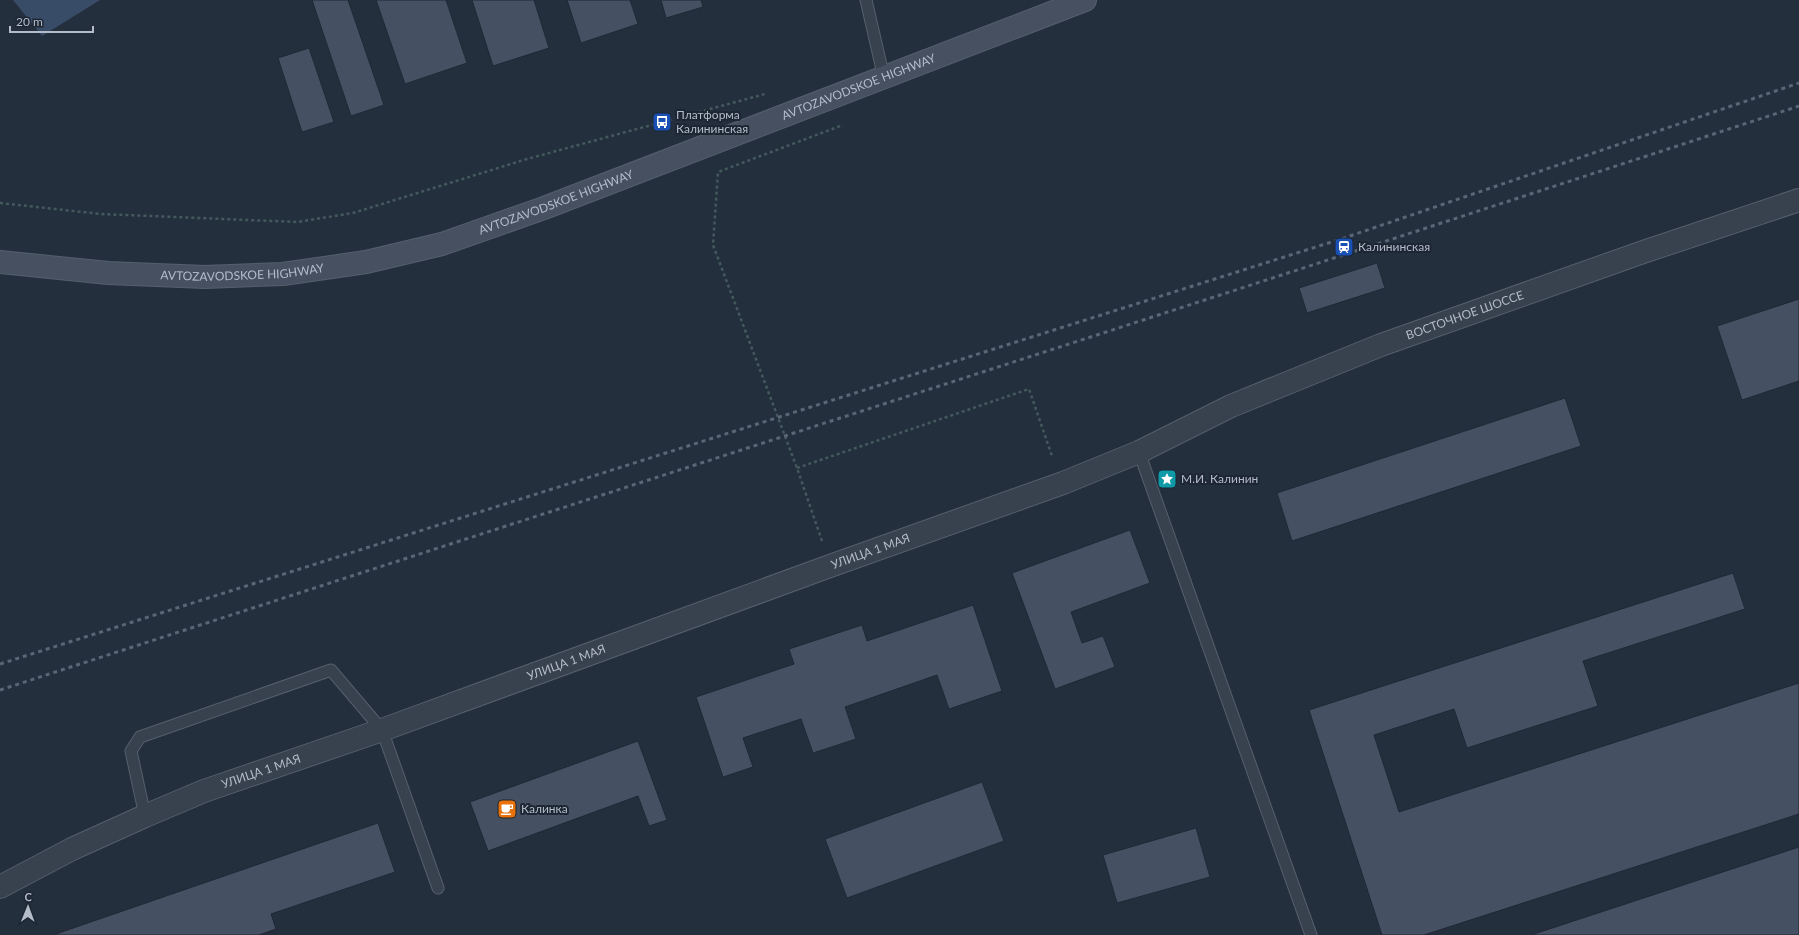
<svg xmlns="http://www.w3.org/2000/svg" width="1799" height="935" font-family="Lato,sans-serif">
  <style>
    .water { fill: #394c67 }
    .building { fill: #455162; stroke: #1f2835 }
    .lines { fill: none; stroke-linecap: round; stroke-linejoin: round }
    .lane-casing { stroke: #565f6c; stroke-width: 13 }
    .street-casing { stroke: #565f6c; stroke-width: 24 }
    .secondary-casing { stroke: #565f6c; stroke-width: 24 }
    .path { stroke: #44595c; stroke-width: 2.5; stroke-dasharray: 3 3; stroke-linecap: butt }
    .lane { stroke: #38414e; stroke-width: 11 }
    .street { stroke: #38414e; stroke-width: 22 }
    .secondary { stroke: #465061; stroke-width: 22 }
    .rail { stroke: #5a6575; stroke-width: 3; stroke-dasharray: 4 4; stroke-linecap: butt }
    .labels { text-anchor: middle; stroke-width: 4; stroke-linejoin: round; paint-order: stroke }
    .street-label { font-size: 12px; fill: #b4bcc9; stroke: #1d2633 }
    .poi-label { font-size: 12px; fill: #b4bcc9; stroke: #1d2633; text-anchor: start }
  </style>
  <rect width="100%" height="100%" fill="#242f3e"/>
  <!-- water -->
  <path class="water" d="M 13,0 L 100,0 L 42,36 Z"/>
  <!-- building -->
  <g class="building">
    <path d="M 312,0 L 348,0 L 384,105 L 351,116 Z"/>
    <path d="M 376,0 L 446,0 L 467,63 L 405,84 Z"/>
    <path d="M 472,0 L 534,0 L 549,48 L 493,66 Z"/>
    <path d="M 567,0 L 630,0 L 638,24 L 581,43 Z"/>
    <path d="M 661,0 L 701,0 L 703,7 L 666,18 Z"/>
    <path d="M 309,48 L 334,122 L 302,132 L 278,58 Z"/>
    <path d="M 1377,263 L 1385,288 L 1307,313 L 1299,288 Z"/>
    <path d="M 1799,299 L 1799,381 L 1742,400 L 1717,326 Z"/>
    <path d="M 1565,398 L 1581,446 L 1292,541 L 1277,493 Z"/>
    <path d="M 1130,530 L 1150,583 L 1071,612 L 1082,643 L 1103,636 L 1115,667 L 1055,689 L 1012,573 Z"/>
    <path d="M 1733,573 L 1745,609 L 1583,661 L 1598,706 L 1467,748 L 1454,709 L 1374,735 L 1399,812 L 1799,683 L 1799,814 L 1424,935 L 1382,935 L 1309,710 Z"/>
    <path d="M 973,605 L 1002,691 L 949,709 L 937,675 L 845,707 L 856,739 L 813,753 L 801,719 L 743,738 L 753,767 L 723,777 L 696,697 L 794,664 L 789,649 L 862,625 L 867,641 Z"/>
    <path d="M 638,741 L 667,820 L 649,826 L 638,796 L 488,851 L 470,802 Z"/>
    <path d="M 982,782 L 1004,841 L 847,898 L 825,839 Z"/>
    <path d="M 378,823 L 395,872 L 271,914 L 276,929 L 259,935 L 53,935 Z"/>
    <path d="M 1196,828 L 1210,877 L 1117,903 L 1103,855 Z"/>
    <path d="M 1799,847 L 1799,935 L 1531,935 Z"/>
  </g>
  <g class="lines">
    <defs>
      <g id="lane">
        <path d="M 866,0 L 884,78"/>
        <path d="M 1139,452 L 1311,935"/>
        <path d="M 145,816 L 131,751 L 140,737 L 331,670 L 382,730 L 438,888"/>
      </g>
      <g id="street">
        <path id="s1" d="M 0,887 L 72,849 L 145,816 L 204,791 L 382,730 L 830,566 L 1063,483 L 1139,452 L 1231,406 L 1381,345 L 1646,251 L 1799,200"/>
      </g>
      <g id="secondary">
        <path id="s2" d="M 0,262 L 108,273 L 205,277 L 283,274 L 366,262 L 442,244 L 544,208 L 1085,0"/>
      </g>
    </defs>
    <!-- lane casing -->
    <use href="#lane" class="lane-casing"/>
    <!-- street casing -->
    <use href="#street" class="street-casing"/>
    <!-- secondary casing -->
    <use href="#secondary" class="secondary-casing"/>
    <!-- path -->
    <g class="path">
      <path d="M 0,203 L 101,214 L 297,222 L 353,213 L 527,159 L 765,94"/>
      <path d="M 797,468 L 1029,389 L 1052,456"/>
      <path d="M 822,541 L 797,468 L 713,245 L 718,172 L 843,125"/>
    </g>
    <!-- lane -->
    <use href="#lane" class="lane"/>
    <!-- street -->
    <use href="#street" class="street"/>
    <!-- secondary -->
    <use href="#secondary" class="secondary"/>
    <!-- rail -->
    <g class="rail">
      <path d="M 0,664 L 1341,239 L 1799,83"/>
      <path d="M 0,690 C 600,495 1200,303 1799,106"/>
    </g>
  </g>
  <!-- icons -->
  <defs>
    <symbol id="bus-square" viewBox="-11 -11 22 22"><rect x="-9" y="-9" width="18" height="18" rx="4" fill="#1a4fb4" stroke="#1d2633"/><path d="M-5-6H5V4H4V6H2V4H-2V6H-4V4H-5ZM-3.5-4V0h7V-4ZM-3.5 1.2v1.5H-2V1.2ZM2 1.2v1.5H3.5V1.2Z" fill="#fff"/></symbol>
    <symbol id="station-square" viewBox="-11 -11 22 22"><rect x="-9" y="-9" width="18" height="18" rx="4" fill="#1a4fb4" stroke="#1d2633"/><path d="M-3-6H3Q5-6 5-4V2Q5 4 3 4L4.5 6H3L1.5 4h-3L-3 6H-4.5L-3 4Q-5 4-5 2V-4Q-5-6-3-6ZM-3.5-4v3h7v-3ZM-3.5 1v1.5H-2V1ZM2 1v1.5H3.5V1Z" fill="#fff"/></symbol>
    <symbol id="sight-square" viewBox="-11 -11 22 22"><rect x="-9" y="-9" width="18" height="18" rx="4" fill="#0f9aa8" stroke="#1d2633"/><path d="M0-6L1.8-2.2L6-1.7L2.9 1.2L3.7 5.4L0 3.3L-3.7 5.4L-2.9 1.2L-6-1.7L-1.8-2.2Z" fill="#fff"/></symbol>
    <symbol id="cafe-square" viewBox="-11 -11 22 22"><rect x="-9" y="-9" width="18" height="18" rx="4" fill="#e8710a" stroke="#1d2633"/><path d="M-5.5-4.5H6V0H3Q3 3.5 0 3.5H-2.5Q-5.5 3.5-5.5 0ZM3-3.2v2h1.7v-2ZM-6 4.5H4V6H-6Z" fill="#fff"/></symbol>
  </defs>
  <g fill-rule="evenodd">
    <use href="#bus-square" x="651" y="111" width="22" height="22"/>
    <use href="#station-square" x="1333" y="236" width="22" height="22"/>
    <use href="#sight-square" x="1156" y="468" width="22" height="22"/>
    <use href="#cafe-square" x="496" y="798" width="22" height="22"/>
  </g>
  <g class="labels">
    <!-- street labels -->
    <g class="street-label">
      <text dy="4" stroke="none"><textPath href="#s2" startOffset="891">AVTOZAVODSKOE HIGHWAY</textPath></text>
      <text dy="4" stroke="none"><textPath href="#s2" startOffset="567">AVTOZAVODSKOE HIGHWAY</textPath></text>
      <text dy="4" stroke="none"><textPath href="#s2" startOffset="243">AVTOZAVODSKOE HIGHWAY</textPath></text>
      <text dy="4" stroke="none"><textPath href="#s1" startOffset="1574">ВОСТОЧНОЕ ШОССЕ</textPath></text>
      <text dy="4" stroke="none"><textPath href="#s1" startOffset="934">УЛИЦА 1 МАЯ</textPath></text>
      <text dy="4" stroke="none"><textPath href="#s1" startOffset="610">УЛИЦА 1 МАЯ</textPath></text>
      <text dy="4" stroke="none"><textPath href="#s1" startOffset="286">УЛИЦА 1 МАЯ</textPath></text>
    </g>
    <!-- poi labels -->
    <g class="poi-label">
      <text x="676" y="119">Платформа<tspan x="676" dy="14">Калининская</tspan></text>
      <text x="1358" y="251">Калининская</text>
      <text x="1181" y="483">М.И. Калинин</text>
      <text x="521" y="813">Калинка</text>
    </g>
  </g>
  <!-- north arrow -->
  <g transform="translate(28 907) rotate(1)" stroke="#1d2633" stroke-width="3" paint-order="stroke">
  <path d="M0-3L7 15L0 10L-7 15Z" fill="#b4bcc9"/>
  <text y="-6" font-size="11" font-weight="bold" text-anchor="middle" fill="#b4bcc9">С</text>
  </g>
  <!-- scale -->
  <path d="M10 26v6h83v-6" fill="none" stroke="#b4bcc9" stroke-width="2"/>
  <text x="16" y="26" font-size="12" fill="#b4bcc9" stroke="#1d2633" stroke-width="3" paint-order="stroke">20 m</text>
</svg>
